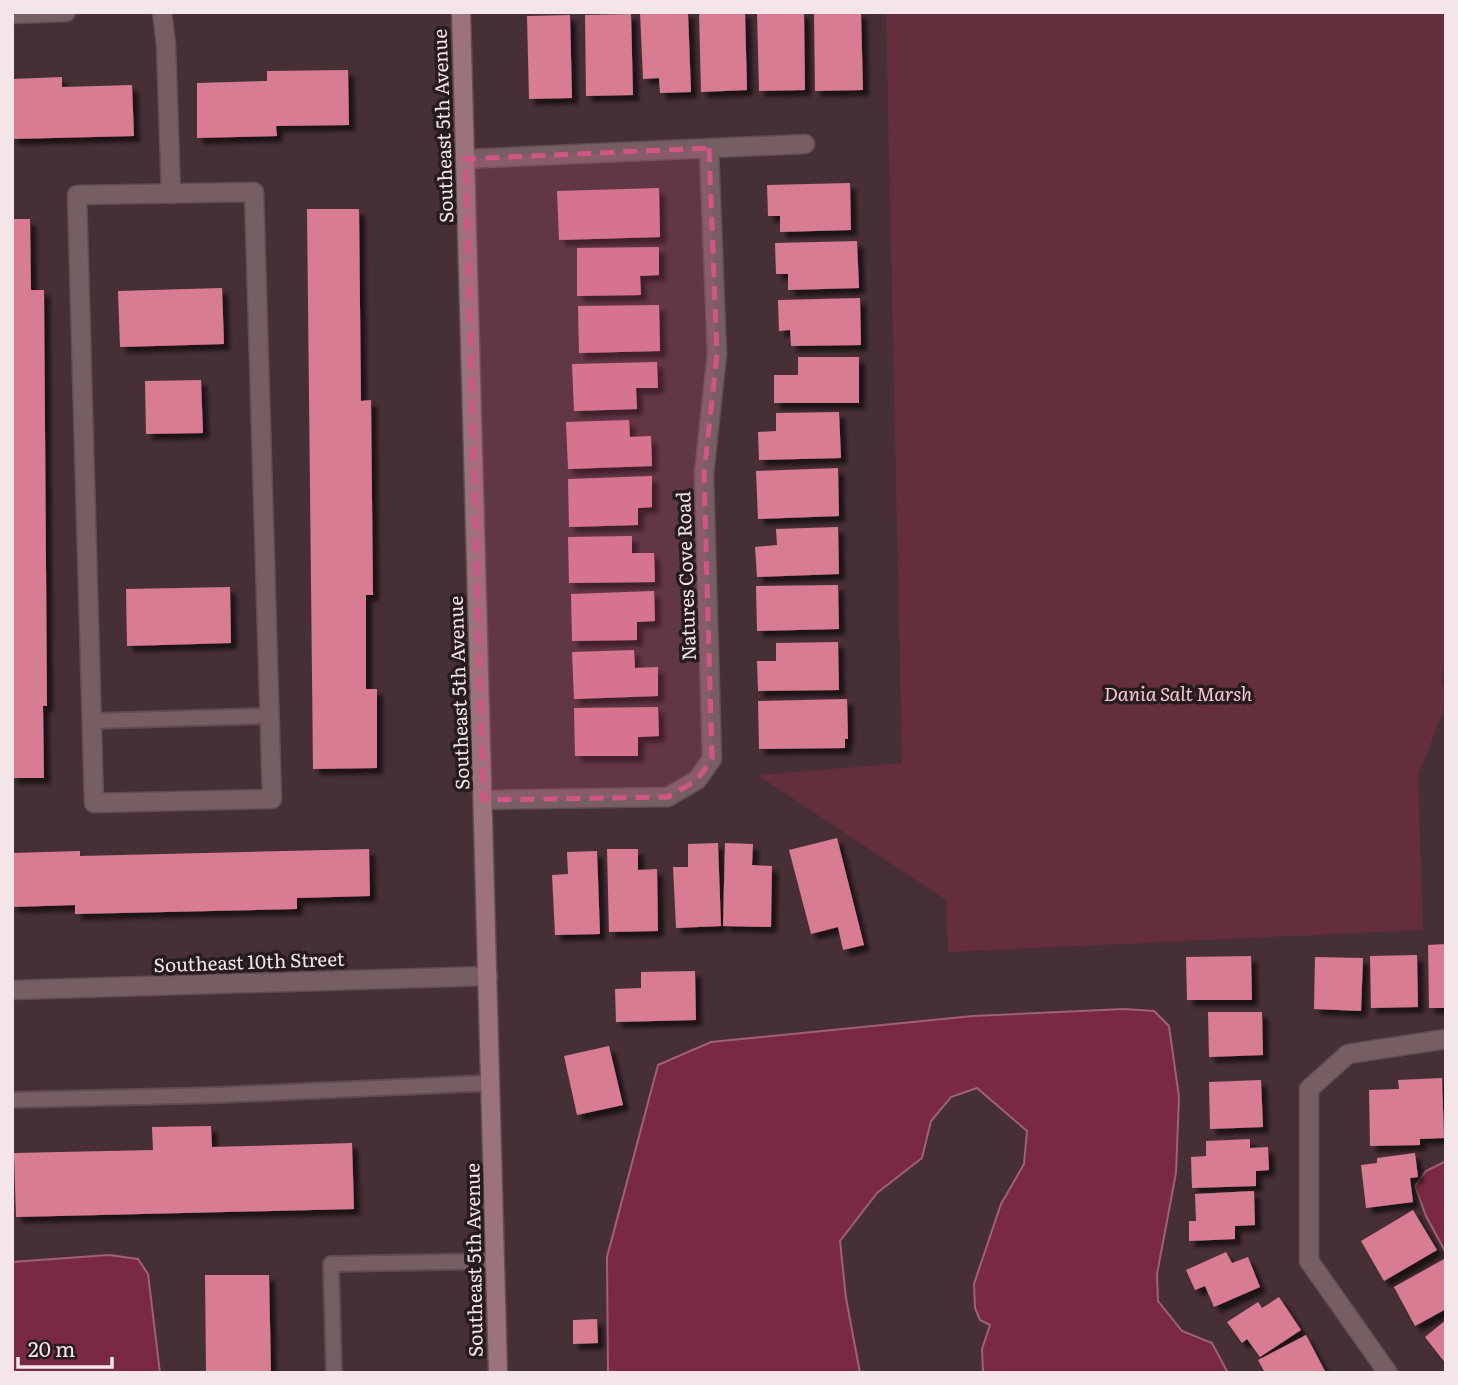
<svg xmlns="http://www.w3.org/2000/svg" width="1458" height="1385" font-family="Literata,serif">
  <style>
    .green { fill: #652e3d }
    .water { fill: #7a2942; stroke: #9f6174; stroke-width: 2 }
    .building { fill: #d77c92; filter: url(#shadow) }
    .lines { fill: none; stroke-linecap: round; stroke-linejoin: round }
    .lane-casing { stroke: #604d52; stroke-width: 18 }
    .street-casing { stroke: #604d52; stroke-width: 21 }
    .secondary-casing { stroke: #604d52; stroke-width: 21 }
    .lane { stroke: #775e63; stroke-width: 14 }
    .street { stroke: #775e63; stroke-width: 18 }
    .secondary { stroke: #9c727b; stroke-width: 18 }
    .marked { fill: #d15685; fill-opacity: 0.2; stroke: #d15685; stroke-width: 5; stroke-dasharray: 14 9; stroke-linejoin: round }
    .labels { text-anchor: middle; stroke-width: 7; stroke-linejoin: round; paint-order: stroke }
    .street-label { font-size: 19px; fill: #f4e5e8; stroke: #261c1e }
    .park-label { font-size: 19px; font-style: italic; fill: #fac8d2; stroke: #261c1e }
  </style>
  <defs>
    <filter id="shadow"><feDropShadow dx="6" dy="6" stdDeviation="2" flood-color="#0009"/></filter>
  </defs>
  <rect width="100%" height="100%" fill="#473035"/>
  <!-- green -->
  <path class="green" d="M 886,12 L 1446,12 L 1446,647 L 1442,682 L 1446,684 L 1446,704 L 1418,776 L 1423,930 L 948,952 L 946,900 L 758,775 L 902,763 Z"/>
  <!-- water -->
  <g class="water">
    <path d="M 1124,1009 L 1154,1011 L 1169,1026 L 1179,1097 L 1176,1173 L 1157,1274 L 1158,1301 L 1182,1331 L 1212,1343 L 1228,1373 L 983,1373 L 982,1349 L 990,1325 L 980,1320 L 975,1308 L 974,1284 L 1001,1204 L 1024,1164 L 1027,1131 L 977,1088 L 951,1097 L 931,1121 L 922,1158 L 877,1193 L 840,1241 L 846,1298 L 860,1373 L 608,1373 L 607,1257 L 658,1065 L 711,1042 L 973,1016 Z"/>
    <path d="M 1446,1161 L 1446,1253 L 1426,1216 L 1415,1186 L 1426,1171 Z"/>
    <path d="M 109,1255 L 138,1259 L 148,1274 L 160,1373 L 12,1373 L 12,1262 Z"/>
  </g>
  <!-- building -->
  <g class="building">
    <path d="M 640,12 L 688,12 L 691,92 L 660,93 L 659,78 L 643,79 Z"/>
    <path d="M 699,12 L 745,12 L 747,90 L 701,92 Z"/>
    <path d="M 757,12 L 804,12 L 805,90 L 759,91 Z"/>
    <path d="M 814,12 L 861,12 L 863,90 L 815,91 Z"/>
    <path d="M 631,14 L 633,95 L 586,96 L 585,15 Z"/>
    <path d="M 570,15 L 572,98 L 529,99 L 527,16 Z"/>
    <path d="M 348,70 L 349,125 L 276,126 L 277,136 L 197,138 L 197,83 L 267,81 L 267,71 Z"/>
    <path d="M 62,77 L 62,87 L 132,85 L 134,136 L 12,139 L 12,79 Z"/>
    <path d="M 850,183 L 851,230 L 780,232 L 780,216 L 768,216 L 767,185 Z"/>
    <path d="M 659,188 L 660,237 L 559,240 L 557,191 Z"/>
    <path d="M 307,209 L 359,209 L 361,401 L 371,400 L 373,595 L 366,595 L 366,689 L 377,689 L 377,768 L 313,769 Z"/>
    <path d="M 12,219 L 30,219 L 31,290 L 44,290 L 47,706 L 43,706 L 44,778 L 12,778 Z"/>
    <path d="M 857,241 L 859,288 L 788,290 L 788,274 L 776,274 L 775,243 Z"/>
    <path d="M 659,247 L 659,275 L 640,276 L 641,295 L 577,296 L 577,248 Z"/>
    <path d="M 222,288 L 224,344 L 120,347 L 118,291 Z"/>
    <path d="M 860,298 L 861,345 L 791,346 L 790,330 L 779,331 L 778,300 Z"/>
    <path d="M 659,305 L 660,351 L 579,353 L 578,306 Z"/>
    <path d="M 798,357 L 859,357 L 859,403 L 774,403 L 774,375 L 798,375 Z"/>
    <path d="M 657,362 L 658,388 L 636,388 L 637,409 L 574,411 L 572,364 Z"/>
    <path d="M 201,380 L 203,433 L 146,434 L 145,381 Z"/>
    <path d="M 839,412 L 841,458 L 759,460 L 758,432 L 776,431 L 776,413 Z"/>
    <path d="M 629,420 L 630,437 L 651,436 L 652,466 L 568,469 L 566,422 Z"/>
    <path d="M 838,468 L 839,516 L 758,519 L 756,471 Z"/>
    <path d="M 652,476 L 652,507 L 638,508 L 638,525 L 569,527 L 568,479 Z"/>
    <path d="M 838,527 L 839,574 L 757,577 L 755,547 L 777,545 L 776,529 Z"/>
    <path d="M 632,536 L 632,553 L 654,553 L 655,582 L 569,583 L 568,537 Z"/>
    <path d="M 838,585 L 839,629 L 757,631 L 756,586 Z"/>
    <path d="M 230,587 L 231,643 L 127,646 L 126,589 Z"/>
    <path d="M 654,591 L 655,621 L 637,622 L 637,640 L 572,641 L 571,594 Z"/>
    <path d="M 838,642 L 839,690 L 758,691 L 757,661 L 776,661 L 776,643 Z"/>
    <path d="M 634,650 L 635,668 L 658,667 L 658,696 L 574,699 L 572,652 Z"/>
    <path d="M 847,699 L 848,739 L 845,739 L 845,748 L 759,749 L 758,701 Z"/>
    <path d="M 658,707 L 659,736 L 638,737 L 638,756 L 575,756 L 574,708 Z"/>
    <path d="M 837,838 L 864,945 L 843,950 L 838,927 L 811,934 L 789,850 Z"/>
    <path d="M 718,843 L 721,926 L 676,928 L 673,867 L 688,867 L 688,844 Z"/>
    <path d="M 725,843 L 753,844 L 752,865 L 772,866 L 771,927 L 723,926 Z"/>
    <path d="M 369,849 L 370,896 L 297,898 L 297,909 L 75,914 L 75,905 L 12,907 L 12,853 L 80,851 L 80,856 Z"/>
    <path d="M 607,849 L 638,849 L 638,870 L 657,869 L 658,931 L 609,932 Z"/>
    <path d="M 597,851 L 600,934 L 555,935 L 552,875 L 568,874 L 567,852 Z"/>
    <path d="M 1446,944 L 1446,1008 L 1429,1008 L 1428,945 Z"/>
    <path d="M 1417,955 L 1418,1007 L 1371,1008 L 1370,956 Z"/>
    <path d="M 1251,956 L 1252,1000 L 1187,1000 L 1186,957 Z"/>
    <path d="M 1315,957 L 1363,958 L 1361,1011 L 1314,1009 Z"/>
    <path d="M 695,971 L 696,1020 L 616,1022 L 615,989 L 641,988 L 641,972 Z"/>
    <path d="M 1208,1012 L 1262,1012 L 1263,1055 L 1209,1057 Z"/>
    <path d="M 609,1046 L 623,1105 L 577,1115 L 564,1056 Z"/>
    <path d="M 1442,1078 L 1444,1138 L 1420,1139 L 1420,1145 L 1370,1146 L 1369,1090 L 1399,1089 L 1398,1080 Z"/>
    <path d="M 1261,1080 L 1263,1127 L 1210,1129 L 1209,1082 Z"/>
    <path d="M 211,1126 L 212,1147 L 352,1143 L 354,1209 L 16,1217 L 14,1153 L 153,1150 L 152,1127 Z"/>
    <path d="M 1250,1139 L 1250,1148 L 1268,1147 L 1269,1170 L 1256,1171 L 1256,1186 L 1192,1188 L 1191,1157 L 1206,1156 L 1206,1141 Z"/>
    <path d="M 1415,1153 L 1418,1177 L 1410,1178 L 1413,1202 L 1366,1208 L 1361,1165 L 1377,1163 L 1377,1158 Z"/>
    <path d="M 1254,1191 L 1255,1225 L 1235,1226 L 1235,1239 L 1189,1241 L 1189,1221 L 1196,1221 L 1195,1194 Z"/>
    <path d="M 1413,1210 L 1437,1250 L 1384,1281 L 1361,1241 Z"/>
    <path d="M 1226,1252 L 1232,1263 L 1248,1257 L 1260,1287 L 1214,1307 L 1205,1286 L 1195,1290 L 1186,1270 Z"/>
    <path d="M 1446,1258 L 1446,1309 L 1415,1326 L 1394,1287 Z"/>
    <path d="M 205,1275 L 269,1275 L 271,1373 L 206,1373 Z"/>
    <path d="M 1279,1297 L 1301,1330 L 1260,1357 L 1247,1339 L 1242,1343 L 1227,1322 L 1258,1302 L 1262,1308 Z"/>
    <path d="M 597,1319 L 598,1343 L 573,1344 L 573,1320 Z"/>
    <path d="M 1446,1320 L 1446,1364 L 1425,1337 Z"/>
    <path d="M 1306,1335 L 1326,1373 L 1265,1373 L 1258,1360 Z"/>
  </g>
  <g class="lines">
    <defs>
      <g id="lane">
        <path d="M 92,721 L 269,716"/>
        <path d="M 12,1100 L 219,1095 L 490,1083"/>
        <path d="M 334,1373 L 331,1264 L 495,1261"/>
      </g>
      <g id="street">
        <path d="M 162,12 L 166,45 L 171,194"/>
        <path d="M 12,14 L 66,12"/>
        <path d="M 465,159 L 805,144"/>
        <path d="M 254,192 L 272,799 L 94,803 L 77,195 Z"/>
        <path d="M 483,800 L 668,797 L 697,780 L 712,759 L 704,474 L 717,354 L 709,148"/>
        <path d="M 12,990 L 488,976"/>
        <path d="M 1388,1373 L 1309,1261 L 1309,1089 L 1348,1054 L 1446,1039"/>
      </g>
      <path id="secondary" d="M 461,12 L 498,1373"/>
    </defs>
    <!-- lane casing -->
    <use href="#lane" class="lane-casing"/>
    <!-- street casing -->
    <use href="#street" class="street-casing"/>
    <!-- secondary casing -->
    <use href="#secondary" class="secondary-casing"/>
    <!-- lane -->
    <use href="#lane" class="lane"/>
    <!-- street -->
    <use href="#street" class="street"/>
    <!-- secondary -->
    <use href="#secondary" class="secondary"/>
  </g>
  <!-- marked area -->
  <path class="marked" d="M 709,148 L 717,354 L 704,474 L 712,759 L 697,780 L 668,797 L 483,800 L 465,159 Z"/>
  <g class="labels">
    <!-- street labels -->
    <g class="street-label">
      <text transform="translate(443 126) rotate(-92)" y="7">Southeast 5th Avenue</text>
      <text transform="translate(686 576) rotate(-92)" y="7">Natures Cove Road</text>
      <text transform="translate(459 693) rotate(-92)" y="7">Southeast 5th Avenue</text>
      <text transform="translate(249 962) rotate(-2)" y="7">Southeast 10th Street</text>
      <text transform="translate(474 1260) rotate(-91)" y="7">Southeast 5th Avenue</text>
    </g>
    <!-- park labels -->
    <g class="park-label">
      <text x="1178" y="701">Dania Salt Marsh</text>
    </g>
  </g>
  <!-- border -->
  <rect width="1458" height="1385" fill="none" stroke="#f4e5e8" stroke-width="28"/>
  <!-- scale -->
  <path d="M18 1357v10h94v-10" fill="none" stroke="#f4e5e8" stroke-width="3.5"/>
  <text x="28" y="1357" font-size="21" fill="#f4e5e8" stroke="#261c1e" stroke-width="5" paint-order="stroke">20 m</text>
</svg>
